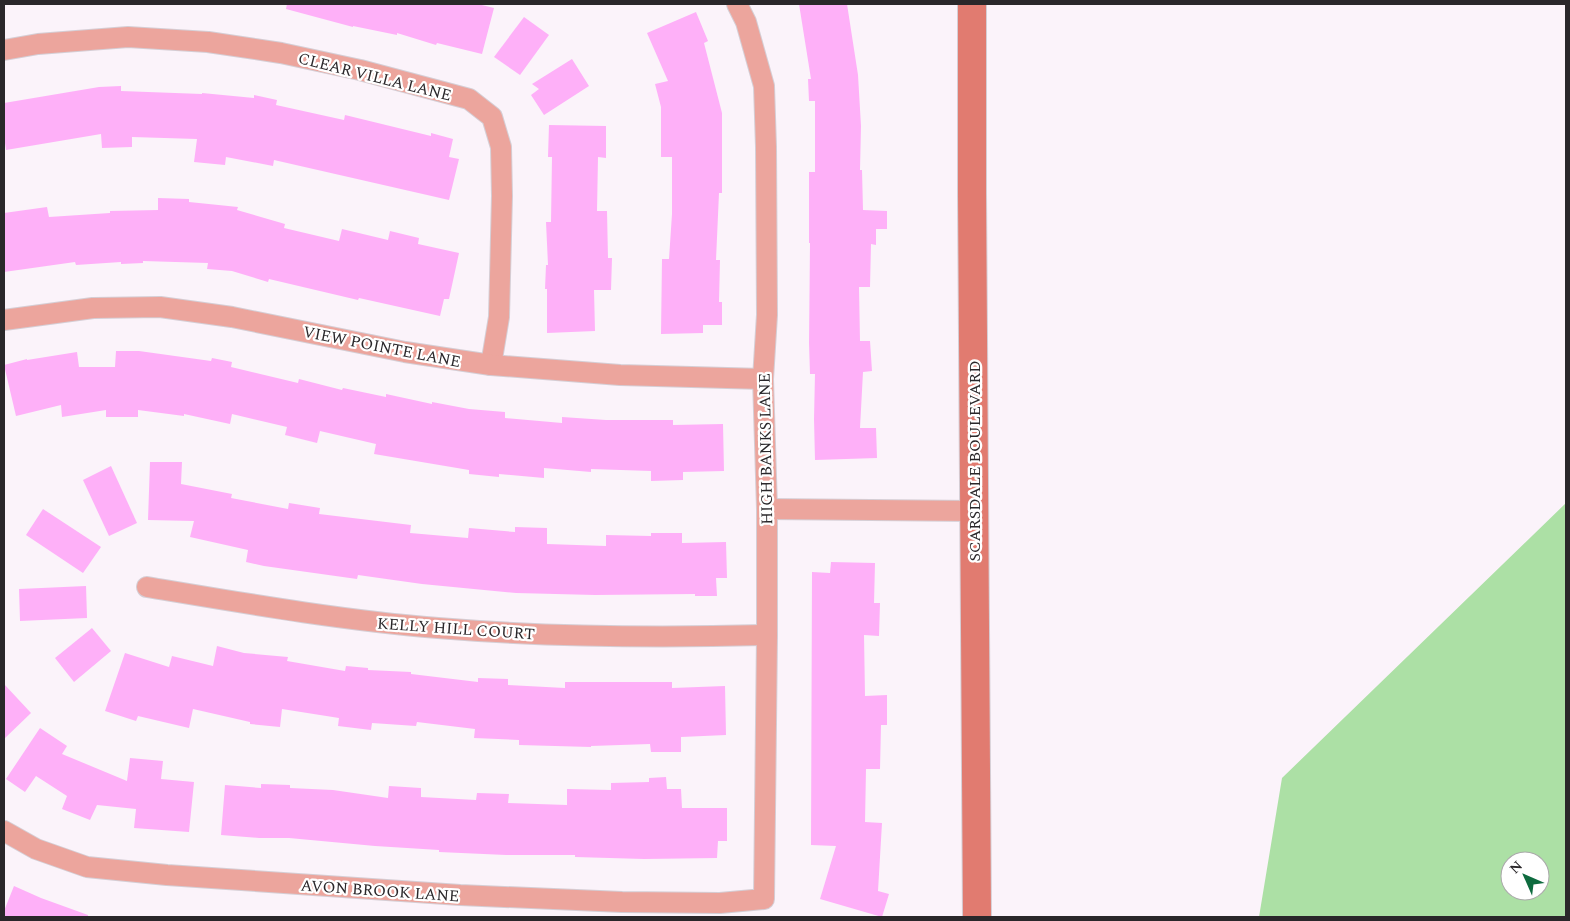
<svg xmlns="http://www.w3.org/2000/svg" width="1570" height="921" font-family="Spectral,serif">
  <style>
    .green { fill: #ace0a5; fill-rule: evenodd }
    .building { fill: #feb0f8 }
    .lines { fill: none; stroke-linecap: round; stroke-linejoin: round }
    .street-casing { stroke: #d5ced5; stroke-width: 22 }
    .secondary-casing { stroke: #d5ced5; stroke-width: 30 }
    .street { stroke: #eca59d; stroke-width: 20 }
    .secondary { stroke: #e17b70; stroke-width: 28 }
    .labels { text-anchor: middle; stroke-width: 4.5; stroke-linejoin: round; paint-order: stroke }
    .street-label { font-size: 16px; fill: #2a272a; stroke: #fff }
  </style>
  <rect width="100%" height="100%" fill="#fbf3fa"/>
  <!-- green -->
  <path class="green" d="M 1566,503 L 1566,917 L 1259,917 L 1282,778 ZM 1510,861 L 1540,861 L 1540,891 L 1510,891 Z"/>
  <!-- building -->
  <g class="building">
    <path d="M 287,4 L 478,4 L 494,8 L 482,54 L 437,43 L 436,45 L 397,33 L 397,35 L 353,26 L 353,27 L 286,9 Z"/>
    <path d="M 799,4 L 847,4 L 858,75 L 861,126 L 860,170 L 862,170 L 863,210 L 887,211 L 887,229 L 876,229 L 876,245 L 871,244 L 870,287 L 859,287 L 860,341 L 870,341 L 872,371 L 863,372 L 860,428 L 876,428 L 877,458 L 815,460 L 814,419 L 815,374 L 810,374 L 809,343 L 810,243 L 809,243 L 809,172 L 815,172 L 815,101 L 809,101 L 808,79 L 811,79 Z"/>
    <path d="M 696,12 L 708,41 L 704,43 L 722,113 L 722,193 L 719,193 L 716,260 L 720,260 L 719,302 L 722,302 L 722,325 L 703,325 L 703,333 L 661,334 L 662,259 L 669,259 L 672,214 L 672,157 L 661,157 L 661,107 L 655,84 L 668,81 L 647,33 Z"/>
    <path d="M 524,17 L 549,35 L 520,75 L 494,57 Z"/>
    <path d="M 572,59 L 589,86 L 544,115 L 531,95 L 539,89 L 532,84 Z"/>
    <path d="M 121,86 L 121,91 L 202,94 L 202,93 L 254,98 L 254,95 L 277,100 L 276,105 L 344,120 L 345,115 L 431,136 L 431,133 L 453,139 L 449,157 L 459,159 L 449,200 L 274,160 L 273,166 L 226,157 L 225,165 L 194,162 L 197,139 L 132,137 L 132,147 L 102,148 L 101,134 L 6,150 L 4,136 L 4,103 L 99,87 Z"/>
    <path d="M 549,125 L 606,126 L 606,158 L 598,157 L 597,211 L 607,211 L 608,258 L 612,258 L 611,290 L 594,290 L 595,331 L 547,333 L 547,289 L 545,289 L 546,265 L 548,265 L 546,222 L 551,222 L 552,157 L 548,157 Z"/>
    <path d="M 158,198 L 189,199 L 189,202 L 238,207 L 237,210 L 285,224 L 284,228 L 339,241 L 342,229 L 388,240 L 390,231 L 419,238 L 418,244 L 459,253 L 449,299 L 444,299 L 440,316 L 359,298 L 358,300 L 269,279 L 268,282 L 232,271 L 207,269 L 208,263 L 143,261 L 143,263 L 121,264 L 121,262 L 76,265 L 75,262 L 4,272 L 4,213 L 47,207 L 49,217 L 110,213 L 110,211 L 158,210 Z"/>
    <path d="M 116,351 L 139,351 L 211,361 L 212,358 L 232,362 L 231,367 L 298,383 L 299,379 L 342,390 L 343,388 L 386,397 L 386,394 L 432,404 L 432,402 L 469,409 L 505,412 L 505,418 L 562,423 L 562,417 L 606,420 L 673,420 L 673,425 L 723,424 L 724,471 L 683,472 L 683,480 L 651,481 L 651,471 L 591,469 L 591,472 L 544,468 L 544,478 L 499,474 L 499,477 L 469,474 L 469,470 L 374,454 L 376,444 L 320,431 L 317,443 L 285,435 L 287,427 L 232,414 L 230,424 L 184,414 L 184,416 L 138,410 L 138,417 L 106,417 L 106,410 L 62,417 L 61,405 L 16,416 L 4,365 L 27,359 L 27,360 L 77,352 L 79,367 L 115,367 Z"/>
    <path d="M 150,462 L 182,462 L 181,484 L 232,494 L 231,498 L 288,509 L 289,503 L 320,508 L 319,514 L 411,525 L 410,533 L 468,538 L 469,528 L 515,532 L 515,527 L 547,528 L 547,544 L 606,546 L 606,535 L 651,536 L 651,533 L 682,533 L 682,543 L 726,542 L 727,578 L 716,578 L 717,596 L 695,596 L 695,594 L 595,595 L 516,593 L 422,584 L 358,575 L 357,579 L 264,566 L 246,562 L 248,550 L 190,537 L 194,521 L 148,520 Z"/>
    <path d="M 111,466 L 137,523 L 109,536 L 83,480 Z"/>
    <path d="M 43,509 L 101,547 L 83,573 L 26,535 Z"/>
    <path d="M 831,562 L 875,563 L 874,603 L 880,603 L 879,636 L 864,635 L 865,696 L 887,695 L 887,725 L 881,725 L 880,769 L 866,769 L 865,822 L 882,823 L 878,891 L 889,894 L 882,917 L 820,899 L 836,846 L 811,845 L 812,572 L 830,573 Z"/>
    <path d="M 86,586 L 87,618 L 20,621 L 19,589 Z"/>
    <path d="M 92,628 L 111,651 L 74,682 L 55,658 Z"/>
    <path d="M 217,646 L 244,653 L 288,657 L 287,661 L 345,671 L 346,666 L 368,668 L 368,670 L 411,672 L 411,674 L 478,682 L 478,678 L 508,679 L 508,685 L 565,688 L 565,682 L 672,682 L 672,688 L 725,686 L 726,735 L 681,737 L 681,752 L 651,752 L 650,744 L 591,746 L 591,747 L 519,745 L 519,740 L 474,738 L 475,729 L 417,722 L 416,726 L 372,723 L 371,730 L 338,726 L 339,718 L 282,709 L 280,727 L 250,724 L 250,722 L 193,709 L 189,728 L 138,716 L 136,721 L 105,711 L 125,653 L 169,667 L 172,656 L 213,666 Z"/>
    <path d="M 4,684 L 31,713 L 4,739 Z"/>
    <path d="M 40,728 L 67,746 L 62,754 L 127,781 L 130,758 L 163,761 L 161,779 L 194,782 L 189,832 L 134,828 L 136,809 L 97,805 L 90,820 L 62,809 L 67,796 L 36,776 L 25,792 L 6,779 Z"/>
    <path d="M 666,777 L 667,789 L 681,789 L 682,808 L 727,808 L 727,841 L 718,841 L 717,858 L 644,859 L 575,857 L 575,855 L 506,855 L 439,852 L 439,850 L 375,846 L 289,838 L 259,838 L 221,835 L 225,785 L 261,788 L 261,784 L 290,785 L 290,788 L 333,790 L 388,798 L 389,786 L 421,788 L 421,797 L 476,800 L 477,793 L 509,794 L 508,803 L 567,805 L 567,789 L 611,790 L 611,783 L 649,782 L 649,778 Z"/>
    <path d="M 14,886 L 41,898 L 88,915 L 88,917 L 4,917 L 4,911 Z"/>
  </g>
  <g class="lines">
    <defs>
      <g id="street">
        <path d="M 4,50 L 38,44 L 128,37 L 208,42 L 281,53 L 360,70 L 469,99 L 492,117 L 501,147 L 502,196 L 499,317 L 491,365"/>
        <path d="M 4,320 L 93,308 L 160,307 L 232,317 L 405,352 L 491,365 L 620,375 L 763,379"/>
        <path d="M 767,509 L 974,511"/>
        <path d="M 147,587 C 243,603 340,620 438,628 C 548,637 658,638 767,635"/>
        <path d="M 4,831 L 36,849 L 87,867 L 167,875 L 460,895 L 622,902 L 720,903 L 764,899 L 767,635 L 767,509 L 763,379 L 767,315 L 766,147 L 764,86 L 746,22 L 737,4"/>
      </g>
      <path id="secondary" d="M 972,4 L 972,193 L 977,917"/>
    </defs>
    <!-- street casing -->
    <use href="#street" class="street-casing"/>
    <!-- secondary casing -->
    <use href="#secondary" class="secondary-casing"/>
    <!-- street -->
    <use href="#street" class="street"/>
    <!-- secondary -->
    <use href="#secondary" class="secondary"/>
  </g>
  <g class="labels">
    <!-- street labels -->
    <g class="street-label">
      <text transform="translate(375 76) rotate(14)" y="6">CLEAR VILLA LANE</text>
      <text transform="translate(382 346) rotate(11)" y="6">VIEW POINTE LANE</text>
      <text transform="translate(765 449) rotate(-91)" y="6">HIGH BANKS LANE</text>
      <text transform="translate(974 461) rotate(-90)" y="6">SCARSDALE BOULEVARD</text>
      <text transform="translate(456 628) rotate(4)" y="6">KELLY HILL COURT</text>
      <text transform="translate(380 890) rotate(4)" y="6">AVON BROOK LANE</text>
    </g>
  </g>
  <!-- border -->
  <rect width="1570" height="921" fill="none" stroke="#2a272a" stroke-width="10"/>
  <!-- north arrow -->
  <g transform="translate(1525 876) rotate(315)"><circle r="24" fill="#ffffff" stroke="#aaa9aa"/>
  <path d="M0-4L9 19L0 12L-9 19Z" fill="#0e6b3f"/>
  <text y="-8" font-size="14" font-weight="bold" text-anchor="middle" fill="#2a272a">N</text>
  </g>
</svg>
